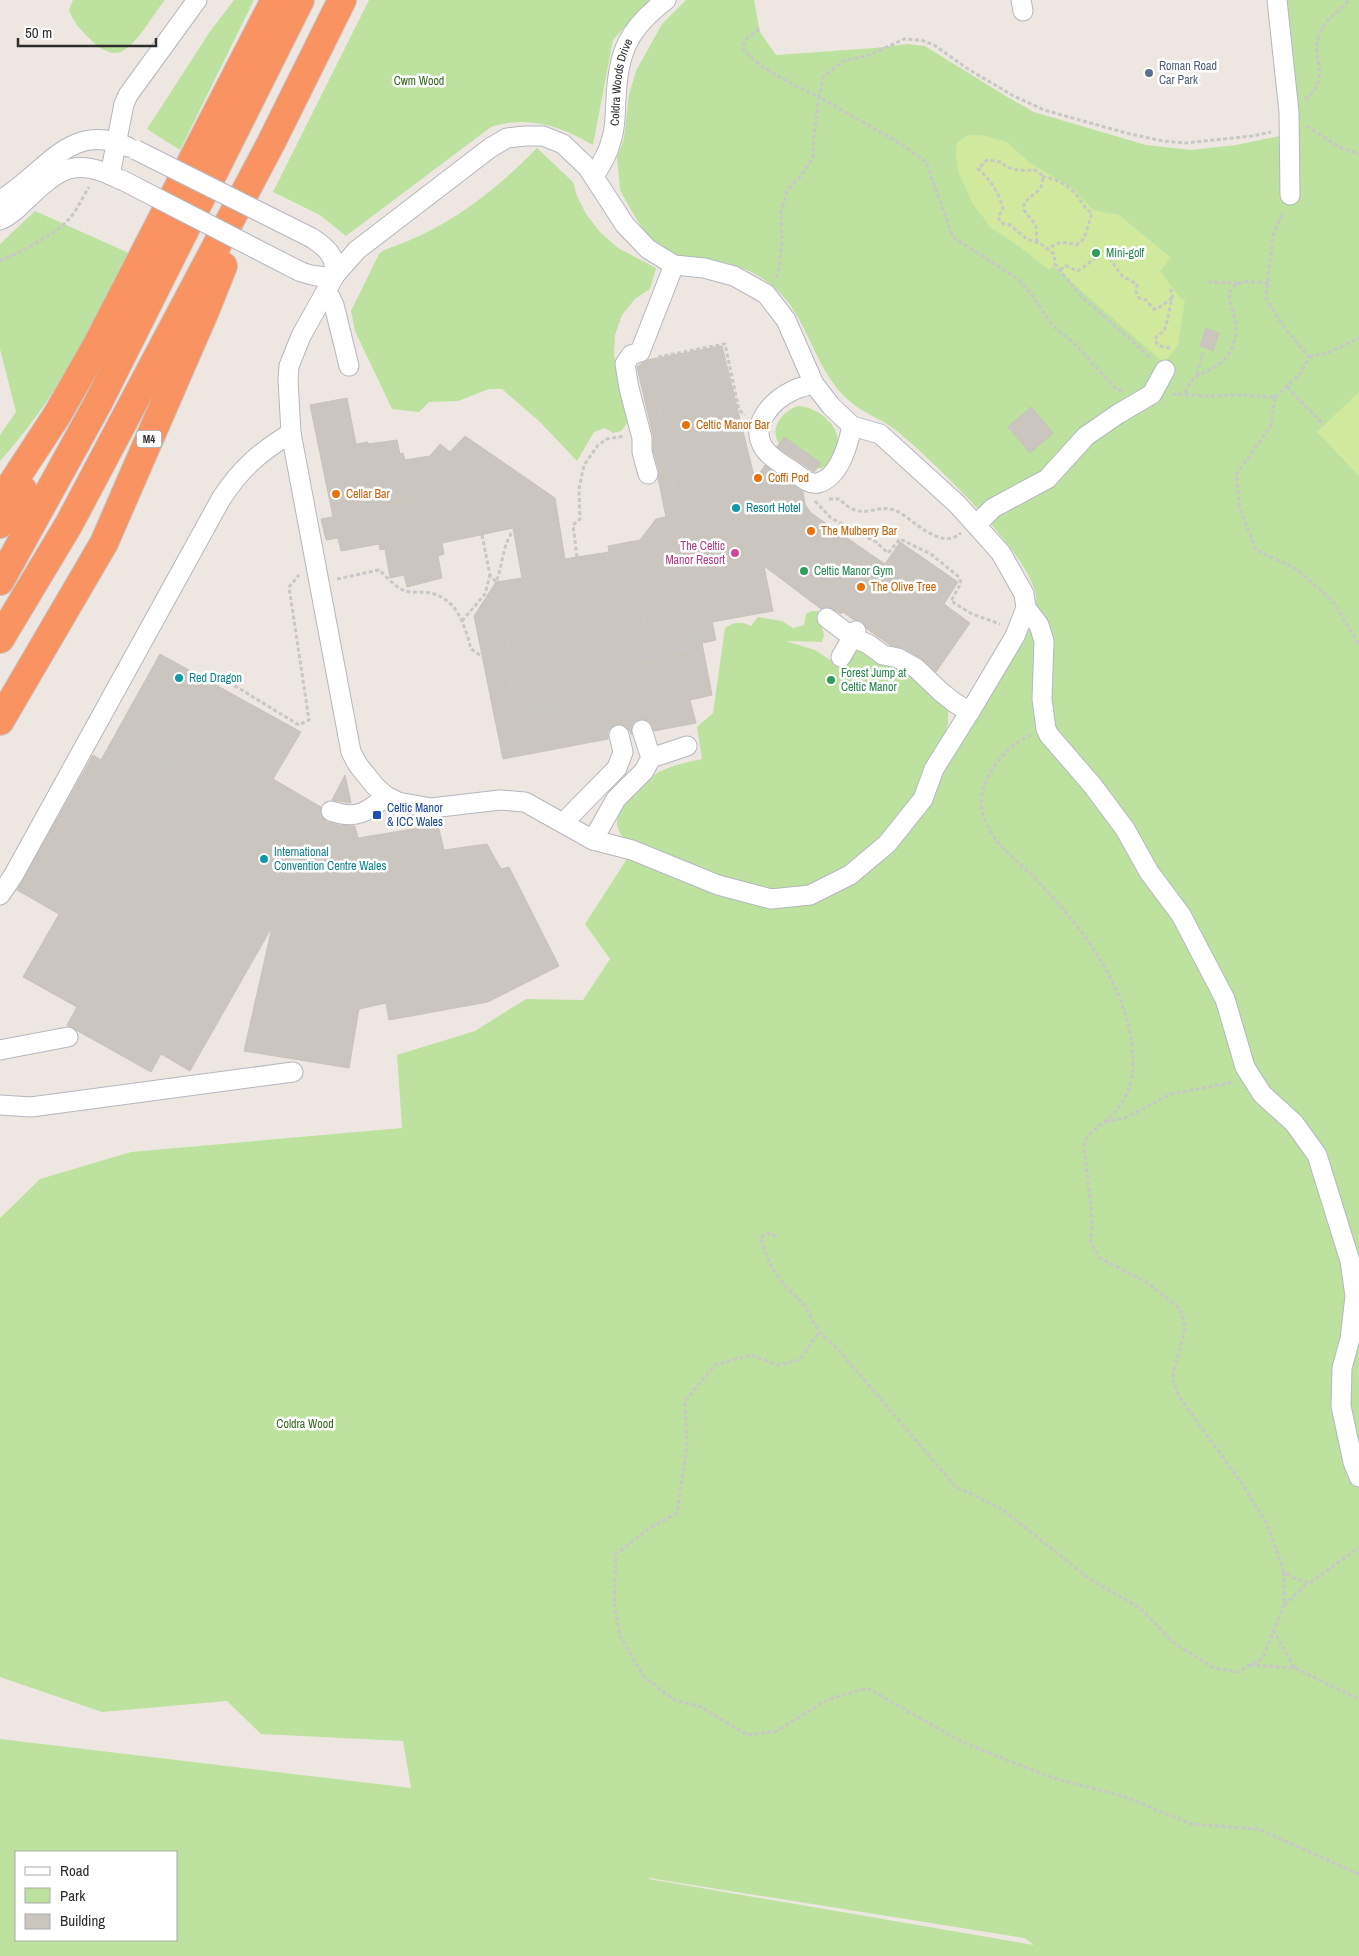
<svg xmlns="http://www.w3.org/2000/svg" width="1359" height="1956" font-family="'Archivo Narrow',sans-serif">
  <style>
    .green { fill: #bde29f; fill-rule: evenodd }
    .pitch { fill: #d0e99c }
    .building { fill: #cac5bf; stroke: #cac2ba }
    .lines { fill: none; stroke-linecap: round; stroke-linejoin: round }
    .minor-casing { stroke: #b4b7c0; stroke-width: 21 }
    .highway-casing { stroke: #c8c8c8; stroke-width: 30 }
    .path { stroke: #c8c8c8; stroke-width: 3; stroke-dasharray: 4 2.5; stroke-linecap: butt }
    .minor { stroke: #fff; stroke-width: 19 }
    .highway { stroke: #f99361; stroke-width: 28 }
    .minor-bridge-casing { stroke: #b4b7c0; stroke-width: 21; stroke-linecap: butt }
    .minor-bridge { stroke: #fff; stroke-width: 19 }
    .service-dot { fill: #5c6f8a; stroke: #fff; stroke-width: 2 }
    .leisure-dot { fill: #2e9e5b; stroke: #fff; stroke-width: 2 }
    .food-dot { fill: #e8710a; stroke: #fff; stroke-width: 2 }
    .culture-dot { fill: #0f9aa8; stroke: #fff; stroke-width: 2 }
    .hotel-dot { fill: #d1479c; stroke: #fff; stroke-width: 2 }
    .transit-dot { fill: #1a4fb4; stroke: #fff; stroke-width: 2 }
    .labels { text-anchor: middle; stroke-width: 5; stroke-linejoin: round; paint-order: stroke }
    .shield { fill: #fff; stroke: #6c6c6c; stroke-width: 1 }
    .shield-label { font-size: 11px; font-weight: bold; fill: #2d2d2d }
    .service-label { font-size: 12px; fill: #4e5e75; stroke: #fff; text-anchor: start }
    .park-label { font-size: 12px; fill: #356a1e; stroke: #fff }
    .street-label { font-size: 12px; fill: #2d2d2d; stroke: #fff }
    .leisure-label { font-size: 12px; fill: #27864d; stroke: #fff; text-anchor: start }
    .food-label { font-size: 12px; fill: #c56008; stroke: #fff; text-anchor: start }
    .culture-label { font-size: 12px; fill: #0d838f; stroke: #fff; text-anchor: start }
    .hotel-label { font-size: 12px; fill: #b23c85; stroke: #fff; text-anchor: end }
    .transit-label { font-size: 12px; fill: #164399; stroke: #fff; text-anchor: start }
  </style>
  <rect width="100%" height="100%" fill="#eee7e1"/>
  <!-- green -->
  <g class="green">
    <path d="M 73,0 L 165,0 C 153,14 138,43 123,51 C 112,57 99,48 92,41 C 81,30 75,25 69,10 Z"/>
    <path d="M 234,0 L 254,0 L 180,150 L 147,129 L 209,33 Z"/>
    <path d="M 369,0 L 649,0 L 613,40 L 593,145 C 561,126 528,115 491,127 L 346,236 L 320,215 L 273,192 Z"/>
    <path d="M 686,0 L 754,0 L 760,32 L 776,55 L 875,48 L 907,44 L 925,46 L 1004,95 L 1034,112 L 1146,145 L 1191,150 L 1236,145 L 1284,135 L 1277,0 L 1359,0 L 1359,1956 L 0,1956 L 0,1739 L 411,1788 L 403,1741 L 261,1734 L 227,1701 L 102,1712 L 0,1677 L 0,1218 L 40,1179 L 131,1152 L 402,1128 L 397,1055 L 475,1031 L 526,999 L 583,1000 L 610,959 L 585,924 L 632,851 C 628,843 617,832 617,823 C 617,805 646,778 661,771 C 673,765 689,762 702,759 L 697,727 L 713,713 L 725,628 C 734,622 741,621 751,626 L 758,617 L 782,621 L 793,628 L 804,625 L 806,614 L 811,611 L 818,611 L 824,635 L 822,642 L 786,641 L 815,650 L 835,663 L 858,650 L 899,661 L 948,709 L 948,724 L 935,766 C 955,737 975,709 995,681 C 1007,665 1021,648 1029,630 C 1032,623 1036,608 1036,599 C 1035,558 930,458 897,431 C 881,418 859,412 844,396 C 810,362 807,307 763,279 C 748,269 728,262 710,260 C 693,257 675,260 660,248 C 644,235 634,214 623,196 L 620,189 L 617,157 L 624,138 L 629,95 L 636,71 L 662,24 ZM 16,1852 L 176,1852 L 176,1940 L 16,1940 ZM 649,1878 L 1024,1938 L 1034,1945 L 649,1879 Z"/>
    <path d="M 537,148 L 573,182 L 577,196 L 586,214 L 600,232 L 618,248 L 656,268 L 650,289 L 635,299 L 622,315 L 615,335 L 614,355 L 630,420 L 621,431 L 613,433 L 605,428 L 594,432 L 577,461 L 540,422 L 502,389 L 489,389 L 458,401 L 429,402 L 419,412 L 392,409 L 355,331 L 351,311 L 379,254 L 384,250 C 445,230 492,194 537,148 Z"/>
    <path d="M 35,211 L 131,254 C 92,326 55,401 0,461 L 0,435 L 16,412 L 0,349 L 0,244 Z"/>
    <path d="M 798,406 C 815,406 840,424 838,444 C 838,449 834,454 832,459 C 828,465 824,469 816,468 L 780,445 C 768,429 782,411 798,406 Z"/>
  </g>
  <!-- pitch -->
  <g class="pitch">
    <path d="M 968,135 L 981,135 L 1007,142 L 1030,163 L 1074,189 L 1093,210 L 1119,215 L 1171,258 L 1160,271 L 1180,298 L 1185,300 L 1178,345 L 1164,363 L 1053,266 L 1049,270 L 1020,247 L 991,228 L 973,204 L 959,174 L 956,157 L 957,142 Z"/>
    <path d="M 1359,392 L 1359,476 L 1317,432 Z"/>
  </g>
  <!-- building -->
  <g class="building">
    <path d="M 1206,328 L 1219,333 L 1213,351 L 1200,346 Z"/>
    <path d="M 722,346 L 755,480 L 765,465 L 803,492 L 805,504 L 811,513 L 885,564 L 900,542 L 958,582 L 944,604 L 970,623 L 936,672 L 921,658 L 903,648 L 890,645 L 867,629 L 861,621 L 854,620 L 843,612 L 841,614 L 829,607 L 821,609 L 764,566 L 773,611 L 712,622 L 716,640 L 702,643 L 712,695 L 690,700 L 696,723 L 654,731 L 649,721 L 639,719 L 634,722 L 631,727 L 632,735 L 627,727 L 617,724 L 612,727 L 608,731 L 608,739 L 503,759 L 474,616 L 496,582 L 522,578 L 513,528 L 442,543 L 444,554 L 438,556 L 442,578 L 407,587 L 404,575 L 390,578 L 385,549 L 380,550 L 379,544 L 341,551 L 338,538 L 326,540 L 321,519 L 333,517 L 310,405 L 347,398 L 356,444 L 368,442 L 368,444 L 397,440 L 400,454 L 403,453 L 405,460 L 430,456 L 440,444 L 450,452 L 465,436 L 555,498 L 565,559 L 609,552 L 608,546 L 640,540 L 656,519 L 666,517 L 658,478 L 659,471 L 653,450 L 653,435 L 637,367 L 647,360 Z"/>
    <path d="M 1031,407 L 1053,433 L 1030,453 L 1008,427 Z"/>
    <path d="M 784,437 L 821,463 L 814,472 L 777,447 Z"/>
    <path d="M 160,654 L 301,732 L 273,779 L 321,807 L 320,814 L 327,822 L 338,825 L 355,826 L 358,838 L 438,825 L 444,850 L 487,844 L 501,869 L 509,867 L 559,966 L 488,1002 L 389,1020 L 386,1003 L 359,1009 L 349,1068 L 244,1051 L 272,927 L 190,1071 L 161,1054 L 151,1072 L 67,1025 L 77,1007 L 23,977 L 59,914 L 17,890 L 93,755 L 101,760 Z"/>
    <path d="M 345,775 L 350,798 L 351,803 L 332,800 Z"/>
  </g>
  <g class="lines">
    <defs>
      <g id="minor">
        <path d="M 1021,0 L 1023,11"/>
        <path d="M 1277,0 L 1289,112 L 1290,195"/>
        <path d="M 110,175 L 124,104 L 128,95 L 197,0"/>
        <path id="s1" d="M 594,176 C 601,165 608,154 611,141 C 616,128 615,113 616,99 C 618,52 628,29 666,0"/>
        <path d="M 0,200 C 44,176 69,119 128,147"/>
        <path d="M 0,220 C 10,216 17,209 25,201 C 60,168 74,156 121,180"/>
        <path d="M 312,238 C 327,248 336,256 335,275"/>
        <path d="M 299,271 C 312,276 322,278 335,275"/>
        <path d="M 327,291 L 334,305 L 349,366"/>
        <path d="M 814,384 C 807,386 799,387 792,391 C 773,400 751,423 762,445 C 768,457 784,465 794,472 C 801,477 809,485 818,483 C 840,477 848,445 852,426"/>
        <path d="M 648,474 L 642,452 L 642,438 L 629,388 L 625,364 L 631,355 L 640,352 L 674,265"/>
        <path d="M 977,524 L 993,508 L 1047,479 L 1086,436 L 1118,414 L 1152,394 L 1165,370"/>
        <path d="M 1026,608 L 1015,636 L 974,705 L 934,769 L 923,799 L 887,844 L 850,875 L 810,895 L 771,899 L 718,885 L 632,850 L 593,840 L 525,802 L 500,800 L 431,808 L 398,802 L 386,796 L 375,786 L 358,765 L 351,752 L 291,433 L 288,380 L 289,366 L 301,336 L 335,275 L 357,250 L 490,148 L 507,138 L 525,136 L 543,136 L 563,144 L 588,168 L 625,225 L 648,249 L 674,265 L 704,268 L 734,276 L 766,294 L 786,320 L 814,384 L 831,406 L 852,426 L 880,434 L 957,504 L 1001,553 L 1024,594 L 1026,608 L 1039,625 L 1044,641 L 1042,699 L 1046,729 L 1049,735 L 1093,786 L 1125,829 L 1149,872 L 1181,915 L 1225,999 L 1245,1067 L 1262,1094 L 1294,1123 L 1317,1155 L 1350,1261 L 1355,1296 L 1350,1339 L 1342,1368 L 1341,1406 L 1353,1462 L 1359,1477"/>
        <path d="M 827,618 L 852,637 L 868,644 L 883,655 L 898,658 L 916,668 L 941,692 L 955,703 L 970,712"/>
        <path d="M 841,657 L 856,631"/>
        <path d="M 651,758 L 687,746"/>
        <path d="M 331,811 C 356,820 368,812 386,796"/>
        <path d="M 563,823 L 617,768 L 623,752 L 619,735"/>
        <path d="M 593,840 L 616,799 L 644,771 L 651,758 L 642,730"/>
        <path d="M 0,895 L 13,876 L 221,499 C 241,468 260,452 291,433"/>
        <path d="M 0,1050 L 68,1037"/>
        <path d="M 0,1105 L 31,1107 L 293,1072"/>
      </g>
      <g id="highway">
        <path d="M 0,502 L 57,415 L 97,345 L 275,0"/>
        <path d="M 0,524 L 23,490"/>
        <path d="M 0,581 L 98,403 L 300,0"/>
        <path d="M 0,639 L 69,524 L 271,143 L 342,0"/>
        <path d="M 0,721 L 104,543 L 205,311 L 223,266"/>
      </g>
    </defs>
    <!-- minor casing -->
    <use href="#minor" class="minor-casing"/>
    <!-- highway casing -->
    <use href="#highway" class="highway-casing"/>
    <!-- path -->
    <g class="path">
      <path d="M 759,29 L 747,38 L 742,47 C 761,72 792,83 819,97 L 814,134 L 813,158 L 801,176 L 787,191 L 781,212 L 782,241 L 779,267 L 776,280"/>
      <path d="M 1305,99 C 1333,78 1310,58 1319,35 C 1325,19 1339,12 1349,0"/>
      <path d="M 1307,126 L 1339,147 L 1359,154"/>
      <path d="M 1042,177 C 1053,177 1066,184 1074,192 C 1081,199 1083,208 1092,213 L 1084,239 L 1076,245 C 1065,241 1057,242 1048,249"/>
      <path d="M 1037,242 L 1036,226 L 1024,210 L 1024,203 C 1034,192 1045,191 1042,175 L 1035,170 C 1023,171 1009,171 1001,162 L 987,160 L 978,169 C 990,179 999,193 1003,208 L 998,217 L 1001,223 L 1010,225 L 1027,239 L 1041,244 L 1054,254 L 1055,264 L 1080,295 L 1152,359"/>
      <path d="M 0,261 C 20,252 53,236 68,220 C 77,211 82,198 89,187"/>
      <path d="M 1060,270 L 1066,266 L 1078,271 L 1101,254 L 1108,256 L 1122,276 L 1137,284 L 1136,292 L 1139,298 L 1146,300 L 1154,309 L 1157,309 L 1172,298"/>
      <path d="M 1208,282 L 1238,283"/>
      <path d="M 1170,348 L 1159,346 L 1155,341 L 1156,337 L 1164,331 L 1167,321 L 1173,294 L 1170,289"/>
      <path d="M 658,357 L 725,344 L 739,410 L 745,415"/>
      <path d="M 1309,357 L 1327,353 L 1359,338"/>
      <path d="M 651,365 L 680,520"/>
      <path d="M 1197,374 L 1203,353"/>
      <path d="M 1287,387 L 1324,425"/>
      <path d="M 1122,391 L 1116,389 L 1074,343 L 1052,325 L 1031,294 L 1018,279 L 953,237 L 926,162 L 901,144 L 819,97 L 823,77 L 843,61 L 870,55 L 904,39 L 921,40 L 934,45 L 968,69 L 1012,95 L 1044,110 L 1126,133 L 1163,141 L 1185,143 L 1252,136 L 1271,132"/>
      <path d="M 1185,393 C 1193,371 1204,376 1219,364 C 1226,360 1230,352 1233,345 C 1236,337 1237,327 1235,319 C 1233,307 1224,296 1234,286 C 1241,279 1259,283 1268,283"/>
      <path d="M 1172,394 L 1208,396 L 1241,395 L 1275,397 L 1271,426 L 1236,475 L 1240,508 L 1256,550 L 1295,568 L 1332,600 L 1359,644"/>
      <path d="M 1275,397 L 1301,373 L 1309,357 L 1284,327 L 1266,298 L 1273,236 L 1283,212"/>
      <path d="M 829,499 L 839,499 C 844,503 848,508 855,510 C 868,515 882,504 897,511 C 914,520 941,551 961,533"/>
      <path d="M 815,501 L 831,518 L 876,542 L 888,553 L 900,539 L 931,554 L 959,577 L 961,583 L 951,601 L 972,614 L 1000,624"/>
      <path d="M 482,535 L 490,575 L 496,582 C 503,565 502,546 513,531"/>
      <path d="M 577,557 L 573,525 L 580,519 L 579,489 L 584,465 L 598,445 L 607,439 L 625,436"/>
      <path d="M 337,579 L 379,570 C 386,576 394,586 403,590 C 413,594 421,591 430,593 C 457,598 465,626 471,649 L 483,657"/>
      <path d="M 617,594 C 615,608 610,630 619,642 C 624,648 635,653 642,658 L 687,648 L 692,662 L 693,674 L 663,675 L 663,679"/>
      <path d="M 703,610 L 673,600 L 660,608 L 646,612 C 643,622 643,627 649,636 C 666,639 682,635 698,640 L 705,631 L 713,624"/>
      <path d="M 462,621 L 485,594 L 490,575"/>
      <path d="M 506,621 L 511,681 L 510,695 L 521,748 L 528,749 L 531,746 L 528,709 L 535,707 L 567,708 L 586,692"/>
      <path d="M 589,706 L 586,692 L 620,669 L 642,658"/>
      <path d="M 1031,735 C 1002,747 971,788 985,820 C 995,846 1018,861 1037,880 C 1084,930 1133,992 1133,1064 C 1133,1088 1122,1108 1103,1123 C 1094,1131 1089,1132 1084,1145 L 1092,1218 L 1091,1243 L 1100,1258 L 1146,1282 L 1179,1308 L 1183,1317 L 1185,1330 L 1174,1369 L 1173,1381 L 1180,1398 L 1243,1485 L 1267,1524 L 1284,1572 L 1293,1578 L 1309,1583 L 1359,1548"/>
      <path d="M 130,744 L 264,816 L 280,821 L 296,821 L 319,832 L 330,834 L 335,839 L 346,833"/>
      <path d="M 168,765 L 222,678 L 299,725 L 309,720 L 289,587 L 299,575"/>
      <path d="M 1105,1122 L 1125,1118 L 1171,1094 L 1234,1082"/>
      <path d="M 776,1236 L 768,1233 L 760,1238 L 772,1268 L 783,1283 L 805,1306 L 819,1332"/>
      <path d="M 1284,1572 L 1284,1605 L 1263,1658 L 1238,1672 L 1214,1668 L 1174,1643 L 1140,1608 L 1091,1580 L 1002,1509 L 955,1486 L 837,1348 L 819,1332 L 800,1360 L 778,1365 L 751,1355 L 715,1365 L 685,1401 L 687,1446 L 677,1513 L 648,1529 L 616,1554 L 614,1603 L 620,1636 L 643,1676 L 674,1700 L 701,1707 L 747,1735 L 777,1731 L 827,1700 L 867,1688 L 964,1743 L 1053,1778 L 1123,1796 L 1191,1824 L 1258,1829 L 1359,1874"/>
      <path d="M 1284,1605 L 1308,1583"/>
      <path d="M 1273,1630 L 1295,1668"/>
      <path d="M 1250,1665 L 1295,1668 L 1359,1699"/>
    </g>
    <!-- minor -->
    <use href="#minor" class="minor"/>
    <!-- highway -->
    <use href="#highway" class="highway"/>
    <defs>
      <g id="minor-bridge">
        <path d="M 136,150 L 312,238"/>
        <path d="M 122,180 L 299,271"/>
      </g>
    </defs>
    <!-- minor-bridge casing -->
    <use href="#minor-bridge" class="minor-bridge-casing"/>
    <!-- minor-bridge -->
    <use href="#minor-bridge" class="minor-bridge"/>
  </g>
  <!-- markers -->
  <circle class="service-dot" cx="1149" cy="73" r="5"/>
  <g class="leisure-dot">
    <circle cx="1096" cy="253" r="5"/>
    <circle cx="804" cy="571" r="5"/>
    <circle cx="831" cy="680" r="5"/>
  </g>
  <g class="food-dot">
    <circle cx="686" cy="425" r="5"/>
    <circle cx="758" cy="478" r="5"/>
    <circle cx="336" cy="494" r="5"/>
    <circle cx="811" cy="531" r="5"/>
    <circle cx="861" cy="587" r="5"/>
  </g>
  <g class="culture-dot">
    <circle cx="736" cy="508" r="5"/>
    <circle cx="179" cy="678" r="5"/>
    <circle cx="264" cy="859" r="5"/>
  </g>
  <circle class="hotel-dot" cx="735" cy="553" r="5"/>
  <rect class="transit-dot" x="372" y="810" width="10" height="10" rx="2.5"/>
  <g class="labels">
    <!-- shield labels -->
    <rect class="shield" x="136.5" y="430.5" width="25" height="17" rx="4"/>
    <g class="shield-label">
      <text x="149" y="443">M4</text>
    </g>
    <!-- service labels -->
    <g class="service-label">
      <text x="1159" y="70">Roman Road<tspan x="1159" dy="14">Car Park</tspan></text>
    </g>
    <!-- park labels -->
    <g class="park-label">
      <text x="419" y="85">Cwm Wood</text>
      <text x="305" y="1428">Coldra Wood</text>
    </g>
    <!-- street labels -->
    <g class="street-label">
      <text dy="4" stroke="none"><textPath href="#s1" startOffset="99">Coldra Woods Drive</textPath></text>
    </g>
    <!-- leisure labels -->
    <g class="leisure-label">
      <text x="1106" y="257">Mini-golf</text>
      <text x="814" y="575">Celtic Manor Gym</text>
      <text x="841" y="677">Forest Jump at<tspan x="841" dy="14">Celtic Manor</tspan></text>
    </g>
    <!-- food labels -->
    <g class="food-label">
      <text x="696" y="429">Celtic Manor Bar</text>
      <text x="768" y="482">Coffi Pod</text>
      <text x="346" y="498">Cellar Bar</text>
      <text x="821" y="535">The Mulberry Bar</text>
      <text x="871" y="591">The Olive Tree</text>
    </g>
    <!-- culture labels -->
    <g class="culture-label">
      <text x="746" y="512">Resort Hotel</text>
      <text x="189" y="682">Red Dragon</text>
      <text x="274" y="856">International<tspan x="274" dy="14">Convention Centre Wales</tspan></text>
    </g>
    <!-- hotel labels -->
    <g class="hotel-label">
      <text x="725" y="550">The Celtic<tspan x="725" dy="14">Manor Resort</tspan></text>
    </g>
    <!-- transit labels -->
    <g class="transit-label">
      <text x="387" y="812">Celtic Manor<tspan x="387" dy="14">&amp; ICC Wales</tspan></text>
    </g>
  </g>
  <!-- legend -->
  <rect x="15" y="1851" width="162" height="90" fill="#ffffff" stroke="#ababab"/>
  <rect x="25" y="1867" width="25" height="8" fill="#ffffff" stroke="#ababab"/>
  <text x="60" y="1876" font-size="15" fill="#2d2d2d">Road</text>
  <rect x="25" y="1888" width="25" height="15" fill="#bde29f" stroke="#ababab"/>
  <text x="60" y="1901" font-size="15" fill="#2d2d2d">Park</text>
  <rect x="25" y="1914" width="25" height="15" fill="#cac5bf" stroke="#ababab"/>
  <text x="60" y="1926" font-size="15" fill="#2d2d2d">Building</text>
  <!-- scale -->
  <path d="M18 38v8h138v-8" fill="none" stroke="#2d2d2d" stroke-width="2.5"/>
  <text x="25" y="38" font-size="15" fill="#2d2d2d" stroke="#ffffff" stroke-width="4" paint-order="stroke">50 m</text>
</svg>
